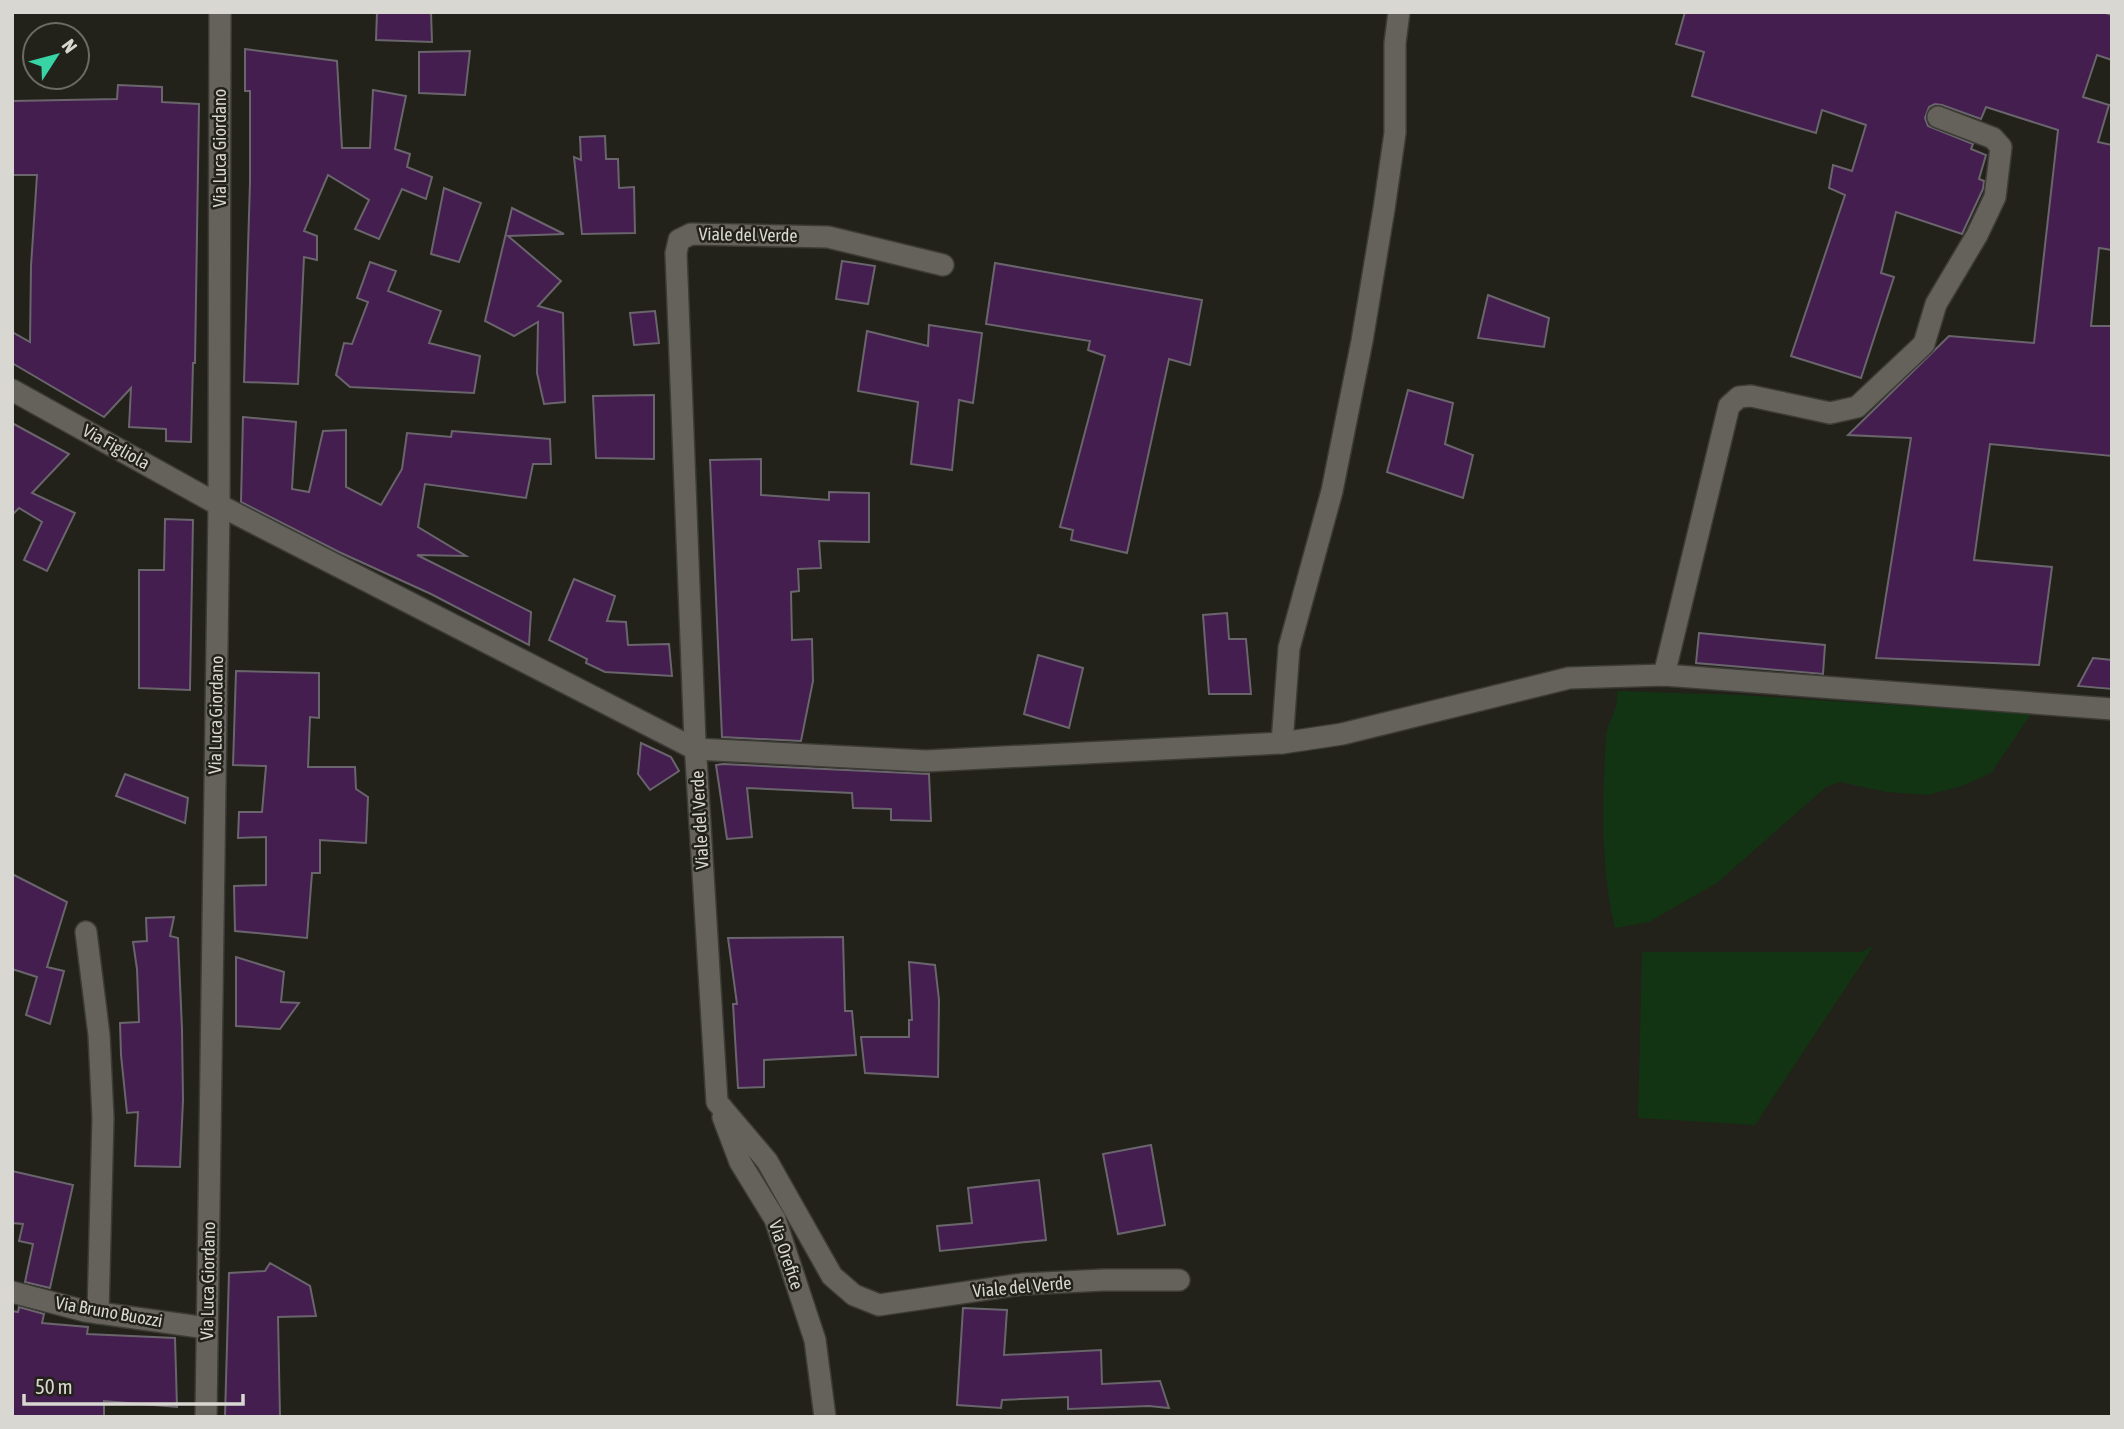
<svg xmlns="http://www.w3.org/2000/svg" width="2124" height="1429" font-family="'Asap Condensed',sans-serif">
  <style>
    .green { fill: #133412 }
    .building { fill: #431e4f; stroke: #6a656c; stroke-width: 2 }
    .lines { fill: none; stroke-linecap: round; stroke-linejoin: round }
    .street-casing { stroke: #3c3b36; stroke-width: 24 }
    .street { stroke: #64625a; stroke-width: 21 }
    .labels { text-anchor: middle; stroke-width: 5; stroke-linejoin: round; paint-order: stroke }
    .street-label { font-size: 18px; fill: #d8d7d2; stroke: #22211a }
  </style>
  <rect width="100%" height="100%" fill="#22211a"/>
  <!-- green -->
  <g class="green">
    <path d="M 1617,691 L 1741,695 L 2031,714 L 1991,773 L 1962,786 L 1928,795 L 1886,792 L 1840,782 L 1826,787 L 1717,883 L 1649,922 L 1615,928 C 1600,866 1602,801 1606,738 C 1607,720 1619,713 1617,691 Z"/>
    <path d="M 1874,945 L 1755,1125 L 1638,1118 L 1642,952 L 1862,952 Z"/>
  </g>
  <!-- building -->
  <g class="building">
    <path d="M 377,12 L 431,12 L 432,42 L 376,40 Z"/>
    <path d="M 1685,12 L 2102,12 L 2112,15 L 2112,60 L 2097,55 L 2083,97 L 2109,105 L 2098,142 L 2112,145 L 2112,250 L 2099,248 L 2091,326 L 2112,326 L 2112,456 L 1990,444 L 1974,560 L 2052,567 L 2039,665 L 1876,658 L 1911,438 L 1848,435 L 1949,336 L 2034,343 L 2058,130 L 1986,107 L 1981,119 L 1942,105 L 1935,104 L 1929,107 L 1925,118 L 1928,126 L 1973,144 L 1971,149 L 1986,155 L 1979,179 L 1984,181 L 1983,189 L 1962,234 L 1896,212 L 1881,273 L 1894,277 L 1861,378 L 1791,356 L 1845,195 L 1829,188 L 1833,165 L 1852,171 L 1866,125 L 1822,110 L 1816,133 L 1692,96 L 1704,52 L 1676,44 Z"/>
    <path d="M 245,49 L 337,61 L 342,148 L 370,148 L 373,90 L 406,96 L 395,149 L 410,154 L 407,167 L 432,177 L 426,199 L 402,189 L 379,239 L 355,229 L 369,200 L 328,175 L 304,231 L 317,236 L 317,260 L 304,257 L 298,384 L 244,382 L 250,182 L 250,91 L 245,91 Z"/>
    <path d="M 470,51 L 465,95 L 419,93 L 419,52 Z"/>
    <path d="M 118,85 L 162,87 L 162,102 L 199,104 L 195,363 L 193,363 L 191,442 L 166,441 L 166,429 L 129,427 L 131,388 L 104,417 L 12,363 L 12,332 L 30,342 L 31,266 L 37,175 L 12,175 L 12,101 L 117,99 Z"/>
    <path d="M 605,136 L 606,159 L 618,159 L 619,188 L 634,187 L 635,233 L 582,234 L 574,157 L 581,160 L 580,137 Z"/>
    <path d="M 444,188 L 481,203 L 459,262 L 431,254 Z"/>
    <path d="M 512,208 L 564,234 L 508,236 L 561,281 L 538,306 L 563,313 L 565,402 L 544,404 L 537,373 L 538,322 L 514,336 L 485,321 Z"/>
    <path d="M 842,261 L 875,266 L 868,304 L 836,299 Z"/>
    <path d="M 370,262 L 396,271 L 388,291 L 441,311 L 429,343 L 480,356 L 474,393 L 350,387 L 336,375 L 344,343 L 352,344 L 368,302 L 357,298 Z"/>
    <path d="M 995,263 L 1202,300 L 1190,365 L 1169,359 L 1127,553 L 1071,540 L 1073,530 L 1060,527 L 1105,356 L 1088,350 L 1090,341 L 986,324 Z"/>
    <path d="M 1488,295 L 1549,318 L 1544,347 L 1478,338 Z"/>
    <path d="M 655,311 L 659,343 L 634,345 L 630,313 Z"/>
    <path d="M 929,325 L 982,333 L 973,403 L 959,400 L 952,470 L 911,464 L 918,402 L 858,391 L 867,331 L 928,346 Z"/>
    <path d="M 1408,390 L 1453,403 L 1445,444 L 1473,455 L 1463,498 L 1387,472 Z"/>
    <path d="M 654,395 L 654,459 L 596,458 L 593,396 Z"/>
    <path d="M 243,417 L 296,422 L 292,489 L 309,492 L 323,431 L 346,430 L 346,487 L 381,505 L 402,469 L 407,433 L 451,437 L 452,431 L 550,439 L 551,464 L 533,464 L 526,498 L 425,484 L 418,527 L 466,556 L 417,555 L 531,612 L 529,645 L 431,594 L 339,552 L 241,502 Z"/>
    <path d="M 12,423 L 69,454 L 32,493 L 75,513 L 47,571 L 24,560 L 42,522 L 19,508 L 12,515 Z"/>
    <path d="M 761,459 L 761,495 L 829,500 L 829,492 L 869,493 L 869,542 L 819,541 L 821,568 L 798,569 L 799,591 L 791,592 L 792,640 L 812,639 L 813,681 L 801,741 L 722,737 L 710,460 Z"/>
    <path d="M 165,519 L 193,520 L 190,690 L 139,688 L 139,570 L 164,570 Z"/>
    <path d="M 574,579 L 615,596 L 607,621 L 626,622 L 628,645 L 669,644 L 672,676 L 605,672 L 586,663 L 587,659 L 549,640 Z"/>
    <path d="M 1227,613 L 1229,639 L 1246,639 L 1251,694 L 1209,694 L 1203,615 Z"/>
    <path d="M 1699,633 L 1825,645 L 1823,674 L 1696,663 Z"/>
    <path d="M 1038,655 L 1083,668 L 1069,728 L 1024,714 Z"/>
    <path d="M 2093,658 L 2112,660 L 2112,689 L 2078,686 Z"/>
    <path d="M 236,671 L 319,673 L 319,718 L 310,717 L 308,767 L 355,767 L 356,789 L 368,797 L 366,843 L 320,840 L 320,873 L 312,873 L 307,938 L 235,931 L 234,886 L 266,885 L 266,837 L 238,838 L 239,812 L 262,812 L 266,766 L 233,765 Z"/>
    <path d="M 641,743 L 671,757 L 679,771 L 650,790 L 638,774 Z"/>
    <path d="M 723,764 L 929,774 L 931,821 L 891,820 L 891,809 L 853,808 L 852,793 L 747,788 L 752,837 L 727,839 L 716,765 Z"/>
    <path d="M 125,774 L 188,798 L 185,823 L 116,796 Z"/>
    <path d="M 12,874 L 67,902 L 47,967 L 64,971 L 50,1024 L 26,1015 L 37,977 L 12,969 Z"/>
    <path d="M 174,917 L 170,936 L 178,938 L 182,1029 L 183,1100 L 180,1167 L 135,1166 L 138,1112 L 127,1113 L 121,1055 L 120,1023 L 139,1022 L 137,969 L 133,942 L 147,941 L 146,918 Z"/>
    <path d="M 843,937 L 845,1011 L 852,1011 L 856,1055 L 764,1060 L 764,1087 L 738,1088 L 733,1004 L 737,1004 L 728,938 Z"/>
    <path d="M 236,957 L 284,972 L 281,1002 L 299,1003 L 280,1029 L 236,1026 Z"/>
    <path d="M 909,962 L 935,965 L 939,1000 L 938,1077 L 865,1073 L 861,1037 L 909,1037 L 909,1020 L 912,1020 Z"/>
    <path d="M 1151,1145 L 1165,1225 L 1118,1234 L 1103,1154 Z"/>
    <path d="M 12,1171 L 73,1185 L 50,1288 L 25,1282 L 33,1244 L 19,1241 L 23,1224 L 12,1223 Z"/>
    <path d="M 1039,1180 L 1046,1240 L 940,1251 L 937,1226 L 972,1223 L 968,1188 Z"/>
    <path d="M 270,1263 L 310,1286 L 316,1316 L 278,1317 L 280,1417 L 225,1417 L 229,1273 L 265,1271 Z"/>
    <path d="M 19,1307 L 44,1314 L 42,1323 L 88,1327 L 87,1334 L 175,1338 L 177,1407 L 104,1401 L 104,1417 L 12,1417 L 12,1311 L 18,1312 Z"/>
    <path d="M 963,1308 L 1007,1310 L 1004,1355 L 1101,1350 L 1102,1384 L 1160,1381 L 1169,1408 L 1149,1406 L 1068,1409 L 1068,1397 L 1002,1400 L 1001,1408 L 957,1405 Z"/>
  </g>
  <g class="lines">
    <defs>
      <g id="street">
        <path d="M 943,265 L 828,237 L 691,234 L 679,240 L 676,253 L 695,742 L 717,1102 L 767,1161 L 832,1276 L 854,1295 L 879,1305 L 1023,1284 L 1104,1280 L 1179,1280"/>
        <path d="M 12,390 L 219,505 L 695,749 L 926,761 L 1282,743 L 1342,734 L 1569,678 L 1664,675 L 2112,709"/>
        <path d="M 1664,675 L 1729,406 L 1739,397 L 1751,396 L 1830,413 L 1857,407 L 1924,344 L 1936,304 L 1977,235 L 1995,197 L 2001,147 L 1993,138 L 1938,117"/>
        <path d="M 1282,743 L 1289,648 L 1332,491 L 1362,341 L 1384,209 L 1395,133 L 1395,43 L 1399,12"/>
        <path d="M 86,932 L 99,1035 L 103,1118 L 98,1313"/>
        <path d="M 723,1117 L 740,1162 L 775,1219 L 815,1340 L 825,1417"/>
        <path d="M 12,1292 L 85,1311 L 207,1328"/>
        <path d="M 206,1417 L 219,505 L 220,12"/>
      </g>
    </defs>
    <!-- street casing -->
    <use href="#street" class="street-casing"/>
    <!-- street -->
    <use href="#street" class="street"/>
  </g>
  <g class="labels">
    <!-- street labels -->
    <g class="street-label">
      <text transform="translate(220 148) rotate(-90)" y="6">Via Luca Giordano</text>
      <text transform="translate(748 235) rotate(1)" y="6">Viale del Verde</text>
      <text transform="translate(116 447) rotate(29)" y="6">Via Figliola</text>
      <text transform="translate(216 715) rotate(-89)" y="6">Via Luca Giordano</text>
      <text transform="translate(700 820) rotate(-93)" y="6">Viale del Verde</text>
      <text transform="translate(786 1255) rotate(71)" y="6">Via Orefice</text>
      <text transform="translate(208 1281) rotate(-89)" y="6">Via Luca Giordano</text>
      <text transform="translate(1022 1287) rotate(-5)" y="6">Viale del Verde</text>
      <text transform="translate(109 1312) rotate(10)" y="6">Via Bruno Buozzi</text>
    </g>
  </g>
  <!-- border -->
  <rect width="2124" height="1429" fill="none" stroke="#d8d7d2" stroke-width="28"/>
  <!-- north arrow -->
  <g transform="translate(56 56) rotate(54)"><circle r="33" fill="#22211a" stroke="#6b6a64" stroke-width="2"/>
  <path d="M0-5L12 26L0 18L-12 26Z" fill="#39d4a5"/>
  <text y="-10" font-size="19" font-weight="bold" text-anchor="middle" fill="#d8d7d2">N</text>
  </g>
  <!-- scale -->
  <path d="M24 1394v10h219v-10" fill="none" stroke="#d8d7d2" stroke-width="3.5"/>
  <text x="35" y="1394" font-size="21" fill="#d8d7d2" stroke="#22211a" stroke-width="5" paint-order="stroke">50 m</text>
</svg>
